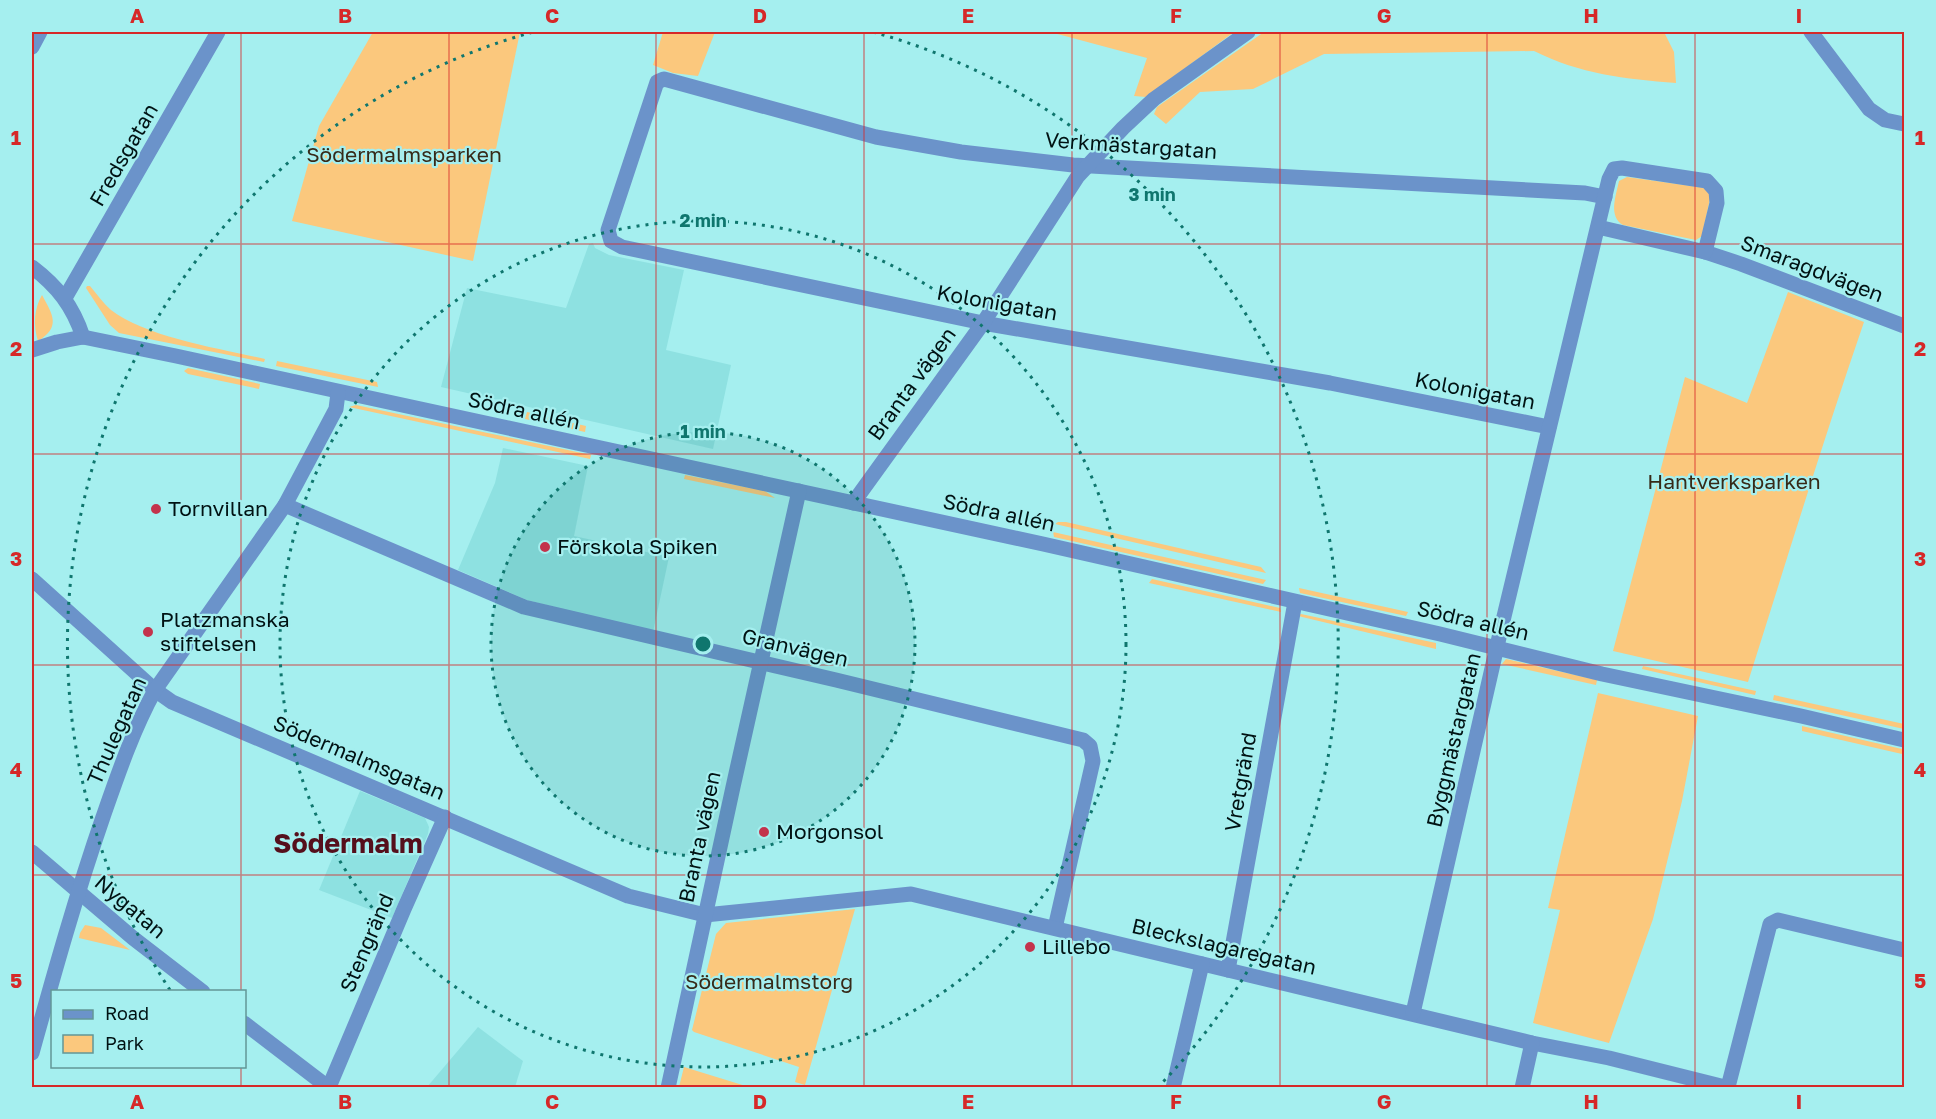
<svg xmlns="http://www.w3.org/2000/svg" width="1936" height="1119" font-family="'Golos Text',sans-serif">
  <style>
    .built { fill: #8ee1e1 }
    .green { fill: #fbc87d }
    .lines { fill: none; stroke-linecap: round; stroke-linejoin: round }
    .minor { stroke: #6b93ca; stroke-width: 15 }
    .grid { fill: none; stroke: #d62828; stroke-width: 1.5; stroke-opacity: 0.55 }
    .ring { fill: none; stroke: #0f766e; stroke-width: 3; stroke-dasharray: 3 6 }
    .poi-dot { fill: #c3334c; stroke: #a5efef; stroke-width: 2 }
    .labels { text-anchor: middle; stroke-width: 4.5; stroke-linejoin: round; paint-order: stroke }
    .street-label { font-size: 21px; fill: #001213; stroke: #a5efef }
    .park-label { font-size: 21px; fill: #372a18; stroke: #a5efef }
    .poi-label { font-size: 21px; fill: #001213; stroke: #a5efef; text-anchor: start }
    .district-label { font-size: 27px; font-weight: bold; fill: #550f1c; stroke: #a5efef }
    .centre { fill: #0f766e; stroke: #a5efef; stroke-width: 3 }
    .ring-label { font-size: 18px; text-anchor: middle; font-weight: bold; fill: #0f766e; stroke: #a5efef; stroke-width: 4.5; stroke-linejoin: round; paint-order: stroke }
    .neatline { fill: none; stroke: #d62828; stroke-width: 2 }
    .grid-label { font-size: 20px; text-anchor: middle; font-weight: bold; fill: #d62828 }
  </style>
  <rect width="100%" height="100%" fill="#a5efef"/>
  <!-- built -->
  <g class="built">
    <path d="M 593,243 L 595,248 L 609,255 L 684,270 L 666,350 L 731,365 L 713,449 L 441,387 L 467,288 L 566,308 L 589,244 Z"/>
    <path d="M 503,448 L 588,466 L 574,536 L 669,557 L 653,632 L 527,600 L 458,570 L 495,483 Z"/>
    <path d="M 360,791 L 425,818 L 429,827 L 428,834 L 392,918 L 319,890 Z"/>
    <path d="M 478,1027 L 523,1061 L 515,1087 L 427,1087 Z"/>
  </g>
  <!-- green -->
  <g class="green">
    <path d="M 373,32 L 520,32 L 473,261 L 292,221 L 319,126 Z"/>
    <path d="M 663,32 L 715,32 L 698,76 L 673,73 L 653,65 Z"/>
    <path d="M 1050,32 L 1234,32 L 1146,97 L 1134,96 L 1147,58 Z"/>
    <path d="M 1264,32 L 1664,32 L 1674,52 L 1676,83 C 1625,79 1580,74 1534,51 L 1324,54 L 1253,89 L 1200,92 L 1166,124 L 1154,114 L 1157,107 Z"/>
    <path d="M 1627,177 L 1706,188 L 1711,194 L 1702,236 L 1696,240 L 1623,225 C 1608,216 1616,196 1619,181 Z"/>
    <path d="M 87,286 L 90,286 C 97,294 103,303 111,310 C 145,337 222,349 265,359 L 264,362 L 119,333 L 110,325 L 86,288 Z"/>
    <path d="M 1788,292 L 1864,322 C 1823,441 1786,562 1748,682 L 1613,651 L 1685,377 L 1747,403 Z"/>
    <path d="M 42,295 C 53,315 61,327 38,341 C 33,325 34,309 42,295 Z"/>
    <path d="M 277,361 L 377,382 L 378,387 L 276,366 Z"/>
    <path d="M 188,368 L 260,384 L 259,389 L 188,374 L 184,371 Z"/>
    <path d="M 356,405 L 591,455 L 590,459 L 349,407 Z"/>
    <path d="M 527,412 L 586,426 L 585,432 L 525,419 Z"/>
    <path d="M 685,475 L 765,491 L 775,498 L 684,479 Z"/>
    <path d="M 1058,522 L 1066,522 L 1261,567 L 1266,573 L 1055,524 Z"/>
    <path d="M 1053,532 L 1266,580 L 1263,584 L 1054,537 Z"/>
    <path d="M 1152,579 L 1280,608 L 1281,612 L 1149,583 Z"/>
    <path d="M 1299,588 L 1408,612 L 1406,616 L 1300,593 Z"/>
    <path d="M 1301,614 L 1436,643 L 1436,649 L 1298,616 Z"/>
    <path d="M 1506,659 L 1597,680 L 1596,685 L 1502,664 Z"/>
    <path d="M 1643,666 L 1756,691 L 1755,695 L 1642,669 Z"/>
    <path d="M 1598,693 L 1698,716 L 1682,801 L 1653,919 L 1609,1043 L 1533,1023 L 1560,910 L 1548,908 Z"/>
    <path d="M 1774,695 L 1904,724 L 1904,729 L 1773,700 Z"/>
    <path d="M 1802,726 L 1902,749 L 1902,754 L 1802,731 Z"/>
    <path d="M 855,909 L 805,1085 L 795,1082 L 799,1067 L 694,1032 L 692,1030 L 716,934 L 726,923 Z"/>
    <path d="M 85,925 L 101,928 L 130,950 L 79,938 L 80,933 Z"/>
    <path d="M 684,1067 L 749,1087 L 679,1087 Z"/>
  </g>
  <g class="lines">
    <!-- minor -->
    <g class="minor">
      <path d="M 1811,32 L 1869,109 L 1885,120 L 1904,124"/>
      <path d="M 32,47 L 40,32"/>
      <path d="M 1598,227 L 1705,252 L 1741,264 L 1904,326"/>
      <path d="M 32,267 C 57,286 73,306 83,337"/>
      <path d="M 65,298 L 218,32"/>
      <path d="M 32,350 L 57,342 L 83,337 L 176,356 L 1043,544 L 1440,634 L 1602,674 L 1801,716 L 1904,740"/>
      <path d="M 1549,427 L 1330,383 L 983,323 L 622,247 L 611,241 L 608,230 L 657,82 L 664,79 L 876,137 L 961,152 L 1073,165 L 1585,193 L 1605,197"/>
      <path d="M 853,503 L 983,323 L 1078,176 L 1123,128 L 1154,99 L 1248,32"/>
      <path d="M 285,505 L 524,607 L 836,680 L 1083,740 L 1090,746 L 1093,761 L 1055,928"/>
      <path d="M 32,579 L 155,690 L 172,702 L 628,896 L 705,915 L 911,894 L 1532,1043 L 1609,1058 L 1729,1088"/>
      <path d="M 32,852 L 133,938 L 203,992"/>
      <path d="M 1228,970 L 1295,602"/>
      <path d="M 1413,1013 L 1501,629 L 1609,179 L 1614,169 L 1622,168 L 1707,181 L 1716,191 L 1717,203 L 1705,252"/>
      <path d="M 244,1023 L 329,1088"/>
      <path d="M 32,1053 C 54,974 76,895 103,817 C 118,774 133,730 155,690 L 285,505 L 336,409 L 338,393"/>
      <path d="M 329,1087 L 404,909 L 445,817"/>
      <path d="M 1728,1087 L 1770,924 L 1778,920 L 1904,950"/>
      <path d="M 668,1088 L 733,787 L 799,491"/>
      <path d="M 1173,1088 L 1202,964"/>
      <path d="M 1522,1088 L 1532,1043"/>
    </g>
  </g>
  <!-- grid -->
  <path class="grid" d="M 241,32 L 241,992M 449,32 L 449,1088M 656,32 L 656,1088M 864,32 L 864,1088M 1072,32 L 1072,1088M 1280,32 L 1280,1088M 1487,32 L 1487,1088M 1695,32 L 1695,1088M 32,244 L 1904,244M 32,454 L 1904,454M 32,665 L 1904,665M 32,875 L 1904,875M 241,1066 L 241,1088"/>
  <!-- distance rings -->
  <circle cx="703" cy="644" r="212" fill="#0f766e" fill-opacity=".12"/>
  <g class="ring">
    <circle cx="703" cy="644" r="212"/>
    <circle cx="703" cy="644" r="423"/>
    <path d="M170 990A635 635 0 0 1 533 32M873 32A635 635 0 0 1 1160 1085"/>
  </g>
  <!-- markers -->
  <g class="poi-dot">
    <circle cx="156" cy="509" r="6"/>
    <circle cx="545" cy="547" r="6"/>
    <circle cx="148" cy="632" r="6"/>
    <circle cx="764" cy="832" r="6"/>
    <circle cx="1030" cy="947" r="6"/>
  </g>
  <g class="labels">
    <!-- street labels -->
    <g class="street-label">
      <text transform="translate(1131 146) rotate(4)" y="7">Verkmästargatan</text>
      <text transform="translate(124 155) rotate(-60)" y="7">Fredsgatan</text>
      <text transform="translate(1812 269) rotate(21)" y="7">Smaragdvägen</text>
      <text transform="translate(997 303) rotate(10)" y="7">Kolonigatan</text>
      <text transform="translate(912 384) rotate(-54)" y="7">Branta vägen</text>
      <text transform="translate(1475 391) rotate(11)" y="7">Kolonigatan</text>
      <text transform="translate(524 411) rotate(12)" y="7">Södra allén</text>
      <text transform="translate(999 513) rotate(12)" y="7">Södra allén</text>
      <text transform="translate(1473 621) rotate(13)" y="7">Södra allén</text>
      <text transform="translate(795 648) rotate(13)" y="7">Granvägen</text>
      <text transform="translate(117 731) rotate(-66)" y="7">Thulegatan</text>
      <text transform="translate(1454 740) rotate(-77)" y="7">Byggmästargatan</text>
      <text transform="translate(359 758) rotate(23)" y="7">Södermalmsgatan</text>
      <text transform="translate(1241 782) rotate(-80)" y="7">Vretgränd</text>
      <text transform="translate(700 837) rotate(-78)" y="7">Branta vägen</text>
      <text transform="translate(130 907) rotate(40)" y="7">Nygatan</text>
      <text transform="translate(367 943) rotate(-67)" y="7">Stengränd</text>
      <text transform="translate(1224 947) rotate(13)" y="7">Bleckslagaregatan</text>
    </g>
    <!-- park labels -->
    <g class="park-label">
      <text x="404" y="162">Södermalmsparken</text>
      <text x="1734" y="489">Hantverksparken</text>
      <text x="769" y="989">Södermalmstorg</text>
    </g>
    <!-- poi labels -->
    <g class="poi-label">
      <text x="168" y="516">Tornvillan</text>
      <text x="557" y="554">Förskola Spiken</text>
      <text x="160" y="627">Platzmanska<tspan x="160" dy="24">stiftelsen</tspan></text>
      <text x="776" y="839">Morgonsol</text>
      <text x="1042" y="954">Lillebo</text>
    </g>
    <!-- district labels -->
    <g class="district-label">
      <text x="348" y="853">Södermalm</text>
    </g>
  </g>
  <circle cx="703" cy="644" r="9" class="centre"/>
  <g class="ring-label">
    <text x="1152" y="201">3 min</text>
    <text x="703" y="227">2 min</text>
    <text x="703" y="438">1 min</text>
  </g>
  <!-- border -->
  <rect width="1936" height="1119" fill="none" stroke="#a5efef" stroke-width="66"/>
  <!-- legend -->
  <rect x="51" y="990" width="195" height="78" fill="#a5efef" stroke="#639797" stroke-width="1.5"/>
  <rect x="63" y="1010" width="30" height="9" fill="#6b93ca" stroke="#639797" stroke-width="1.5"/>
  <text x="105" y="1020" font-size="18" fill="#001213">Road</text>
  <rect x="63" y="1035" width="30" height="18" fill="#fbc87d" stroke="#639797" stroke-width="1.5"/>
  <text x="105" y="1050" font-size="18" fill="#001213">Park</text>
  <rect x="33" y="33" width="1870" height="1053" class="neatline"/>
  <g class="grid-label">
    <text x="137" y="23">A</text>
    <text x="345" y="23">B</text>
    <text x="552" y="23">C</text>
    <text x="760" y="23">D</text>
    <text x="968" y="23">E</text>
    <text x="1176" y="23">F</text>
    <text x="1384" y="23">G</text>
    <text x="1591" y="23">H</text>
    <text x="1799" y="23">I</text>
    <text x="16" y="145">1</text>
    <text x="1920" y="145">1</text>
    <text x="16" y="356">2</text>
    <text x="1920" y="356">2</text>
    <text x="16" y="566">3</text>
    <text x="1920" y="566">3</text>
    <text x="16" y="777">4</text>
    <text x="1920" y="777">4</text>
    <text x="16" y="988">5</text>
    <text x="1920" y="988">5</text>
    <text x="137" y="1109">A</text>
    <text x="345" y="1109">B</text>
    <text x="552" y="1109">C</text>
    <text x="760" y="1109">D</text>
    <text x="968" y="1109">E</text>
    <text x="1176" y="1109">F</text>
    <text x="1384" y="1109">G</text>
    <text x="1591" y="1109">H</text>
    <text x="1799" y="1109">I</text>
  </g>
</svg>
